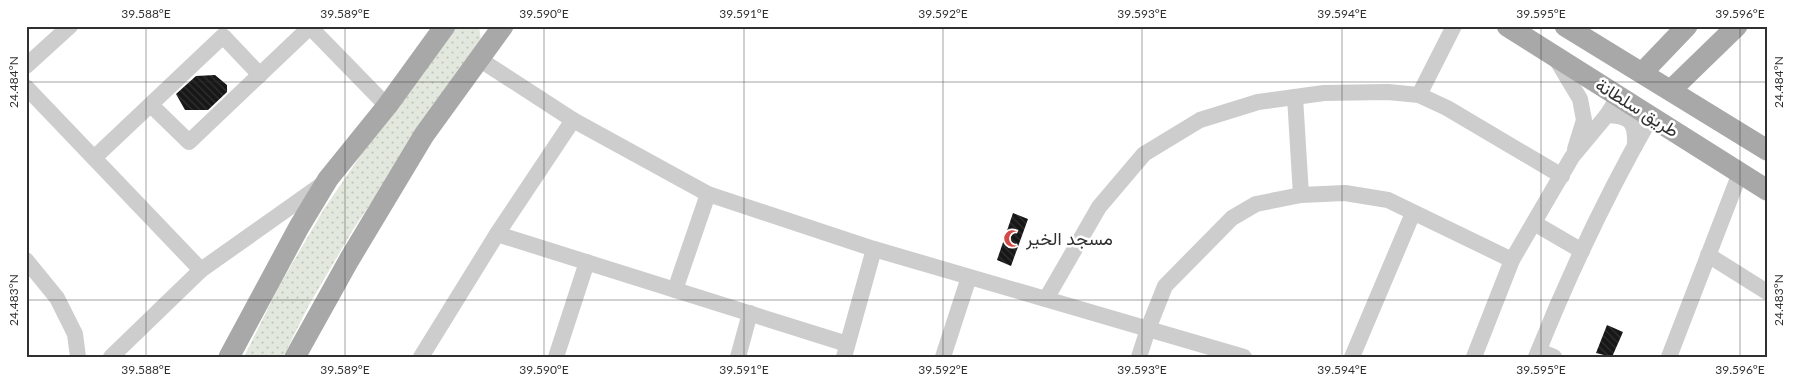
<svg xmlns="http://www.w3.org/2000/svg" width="1793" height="383" font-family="Lato,Vazirmatn,sans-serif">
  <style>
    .park { fill: url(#park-dots) }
    .building { fill: url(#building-back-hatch) }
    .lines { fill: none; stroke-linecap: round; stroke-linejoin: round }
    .minor { stroke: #cdcdcd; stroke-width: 16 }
    .major { stroke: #a8a8a8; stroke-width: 21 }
    .ticks { fill: none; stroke: #303030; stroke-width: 1; stroke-opacity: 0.45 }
    .labels { text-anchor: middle; stroke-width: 5; stroke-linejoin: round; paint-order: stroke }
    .street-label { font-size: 18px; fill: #303030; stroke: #fff }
    .poi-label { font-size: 18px; fill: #303030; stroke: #fff; text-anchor: start }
    .neatline { fill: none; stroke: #303030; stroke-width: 2 }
    .ticks-label { font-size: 12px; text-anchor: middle; fill: #303030 }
  </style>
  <defs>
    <pattern id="park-dots" width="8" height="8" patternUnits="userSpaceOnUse" patternTransform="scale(1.25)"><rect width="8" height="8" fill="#e2e8dd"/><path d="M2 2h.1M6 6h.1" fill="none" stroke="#c2c7be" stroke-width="1.8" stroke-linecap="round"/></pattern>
    <pattern id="building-back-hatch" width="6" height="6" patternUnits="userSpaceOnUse" patternTransform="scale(1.25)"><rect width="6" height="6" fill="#171717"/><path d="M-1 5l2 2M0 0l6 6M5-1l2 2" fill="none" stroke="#303030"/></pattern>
  </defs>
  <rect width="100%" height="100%" fill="#fff"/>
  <!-- park -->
  <path class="park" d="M 449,26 L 479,26 L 481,41 L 354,228 L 309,305 L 283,357 L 244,357 L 278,288 L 324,209 Z"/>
  <!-- building -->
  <g class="building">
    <path d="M 215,75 L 227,85 L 227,92 L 208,110 L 185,110 L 176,94 L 196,76 Z"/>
    <path d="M 1013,213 L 1028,219 L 1011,266 L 997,260 Z"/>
    <path d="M 1607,325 L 1623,332 L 1612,357 L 1596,353 Z"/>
  </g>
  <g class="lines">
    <!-- minor -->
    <g class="minor">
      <path d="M 309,26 L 387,106"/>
      <path d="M 479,59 L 573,120 L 708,194 L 874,249 L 1244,357"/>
      <path d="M 1556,59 L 1580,99 L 1584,120 L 1575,149"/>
      <path d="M 26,66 L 70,26"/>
      <path d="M 26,87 L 201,270"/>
      <path d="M 1419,95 L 1454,26"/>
      <path d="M 1295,97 L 1301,195"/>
      <path d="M 151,105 L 189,142 L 310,27"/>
      <path d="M 1607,115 C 1630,116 1636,121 1635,146"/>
      <path d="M 94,158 L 223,36 L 260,75"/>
      <path d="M 1534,223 L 1582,251"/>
      <path d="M 497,234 L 847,344"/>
      <path d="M 1708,255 L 1767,292"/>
      <path d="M 26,260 L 57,298 L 75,334 L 78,357"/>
      <path d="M 675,290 L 708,194"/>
      <path d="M 1046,299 L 1099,207 L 1144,154 L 1200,120 L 1258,102 L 1324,93 L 1388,92 L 1419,95 L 1447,108 L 1562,176"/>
      <path d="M 1539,351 L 1554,357"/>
      <path d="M 111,357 L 201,270 L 324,183"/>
      <path d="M 421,357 L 497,234 L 573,120"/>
      <path d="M 556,357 L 587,262"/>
      <path d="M 738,357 L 750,313"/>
      <path d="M 844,357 L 874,249"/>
      <path d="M 943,357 L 969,277"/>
      <path d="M 1139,357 L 1148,329 L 1165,286 L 1232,218 L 1256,204 L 1301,195 L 1345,193 L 1388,200 L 1512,260"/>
      <path d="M 1352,357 L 1413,213"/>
      <path d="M 1474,357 L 1512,260 L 1572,157 L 1607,115 L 1619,96"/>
      <path d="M 1536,357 C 1569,274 1607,194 1651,117"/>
      <path d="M 1669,357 L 1740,173"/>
    </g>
    <!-- major -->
    <g class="major">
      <path d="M 1507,26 L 1767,190"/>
      <path d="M 1565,26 L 1767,150"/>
      <path d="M 1643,72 L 1687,26"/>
      <path d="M 1671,90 L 1737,26"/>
      <path d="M 229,357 L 299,227 L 328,179 L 387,106 L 445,26"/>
      <path d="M 295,357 L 349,260 L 424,135 L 503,26"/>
    </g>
  </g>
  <!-- ticks -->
  <path class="ticks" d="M 146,26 L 146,357M 345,26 L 345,357M 544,26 L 544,357M 744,26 L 744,357M 943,26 L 943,357M 1142,26 L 1142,357M 1342,26 L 1342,357M 1541,26 L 1541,357M 1740,26 L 1740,357M 26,82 L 1767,82M 26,300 L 1767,300"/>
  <!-- icons -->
  <defs>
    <symbol id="mosque-bare" viewBox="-9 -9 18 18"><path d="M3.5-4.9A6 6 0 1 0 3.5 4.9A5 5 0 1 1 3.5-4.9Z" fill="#d14a48" stroke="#fff" stroke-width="2.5" paint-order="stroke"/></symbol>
  </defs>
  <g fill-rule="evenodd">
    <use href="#mosque-bare" x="1000" y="226" width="25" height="25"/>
  </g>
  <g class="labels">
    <!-- street labels -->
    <g class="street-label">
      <text transform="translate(1637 108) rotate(32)" y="6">طريق سلطانة</text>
    </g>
    <!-- poi labels -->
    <g class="poi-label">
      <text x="1026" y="245">مسجد الخير</text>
    </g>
  </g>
  <!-- border -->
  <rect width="1793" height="383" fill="none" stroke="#ffffff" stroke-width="55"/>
  <rect x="28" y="28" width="1738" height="328" class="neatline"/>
  <g class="ticks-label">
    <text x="146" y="18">39.588°E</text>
    <text x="345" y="18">39.589°E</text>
    <text x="544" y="18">39.590°E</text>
    <text x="744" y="18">39.591°E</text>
    <text x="943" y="18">39.592°E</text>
    <text x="1142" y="18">39.593°E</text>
    <text x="1342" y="18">39.594°E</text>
    <text x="1541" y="18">39.595°E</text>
    <text x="1740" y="18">39.596°E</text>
    <text transform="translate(14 82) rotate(-90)" y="4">24.484°N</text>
    <text transform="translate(1779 82) rotate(-90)" y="4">24.484°N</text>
    <text transform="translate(14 300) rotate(-90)" y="4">24.483°N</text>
    <text transform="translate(1779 300) rotate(-90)" y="4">24.483°N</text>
    <text x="146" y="374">39.588°E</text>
    <text x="345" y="374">39.589°E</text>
    <text x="544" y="374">39.590°E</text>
    <text x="744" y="374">39.591°E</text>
    <text x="943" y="374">39.592°E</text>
    <text x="1142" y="374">39.593°E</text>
    <text x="1342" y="374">39.594°E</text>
    <text x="1541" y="374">39.595°E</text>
    <text x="1740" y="374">39.596°E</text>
  </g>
</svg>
